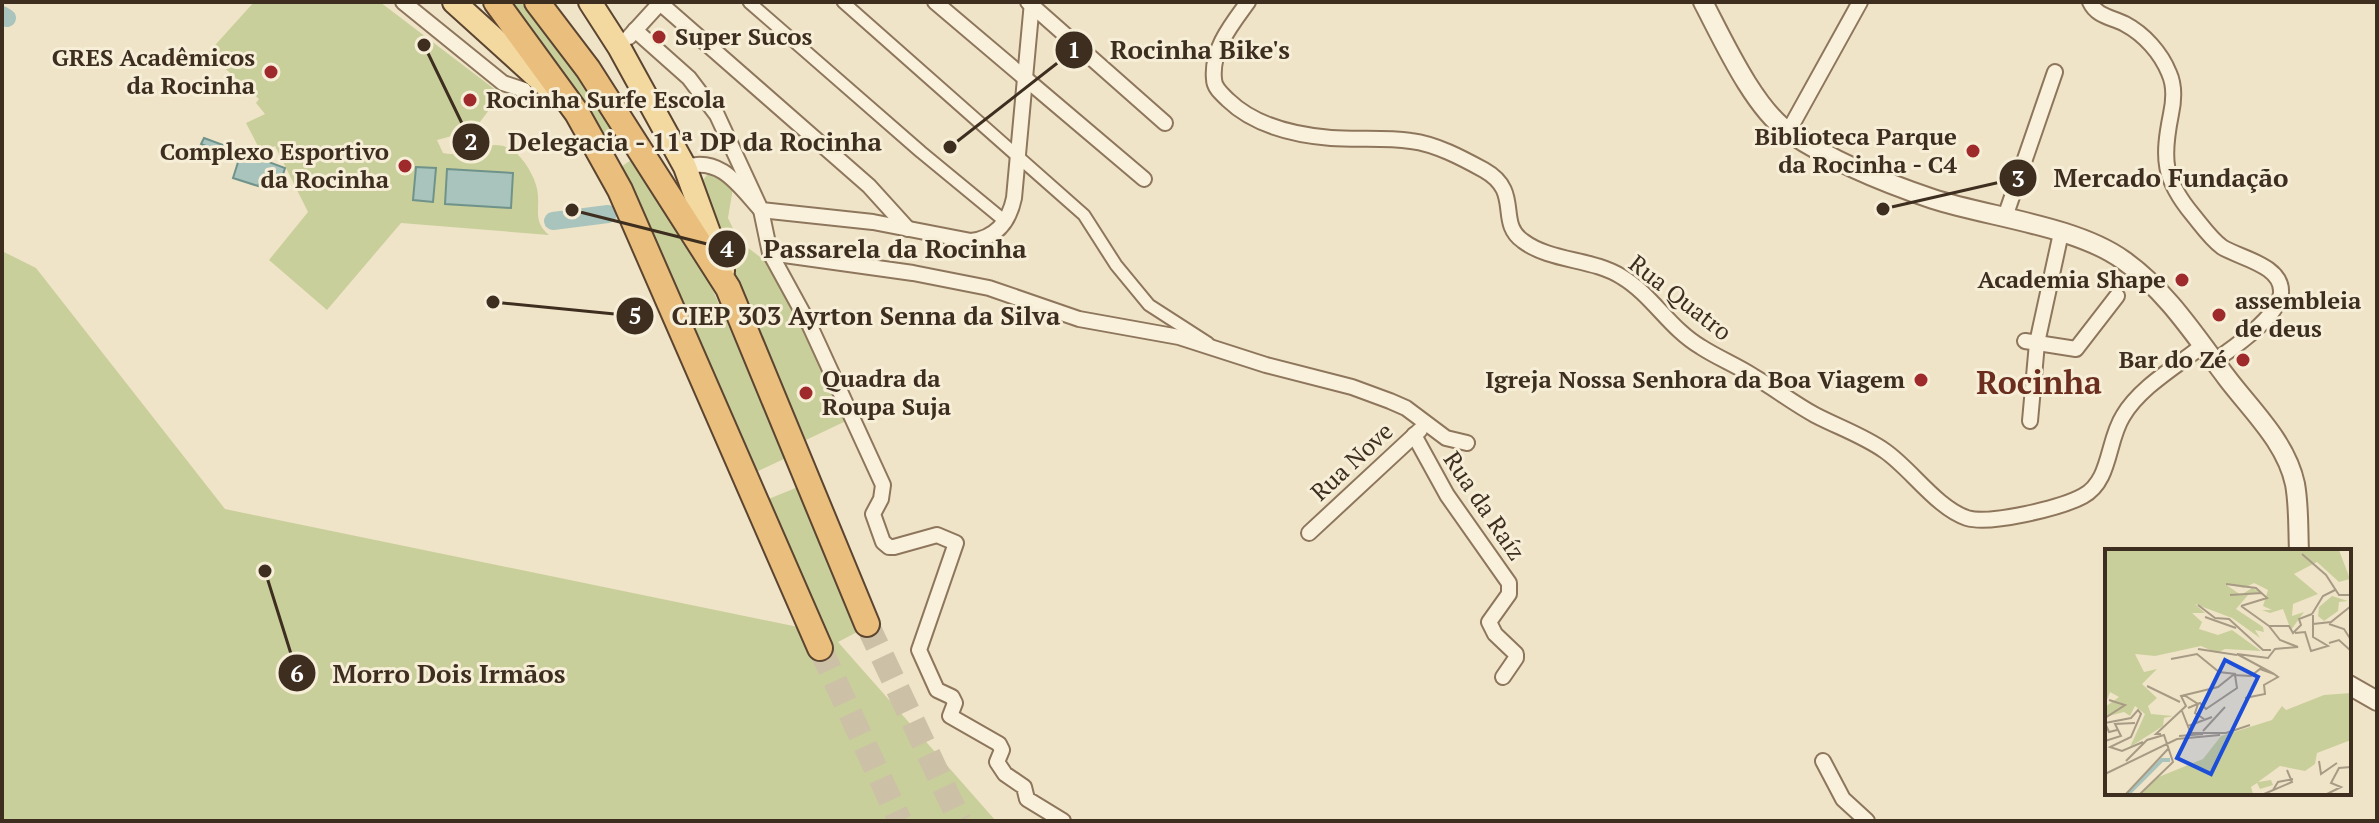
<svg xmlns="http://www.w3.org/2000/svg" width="2379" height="823" font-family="'PT Serif',serif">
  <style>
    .green { fill: #c9cf9b }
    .water { fill: #a9c4bc; stroke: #6f938a; stroke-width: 2 }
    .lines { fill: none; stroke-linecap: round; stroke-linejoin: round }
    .canal { stroke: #a9c4bc; stroke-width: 18 }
    .trunk-tunnel { stroke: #ccc0a6; stroke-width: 24; stroke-dasharray: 24 12; stroke-linecap: butt }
    .pedestrian-casing { stroke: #8d765c; stroke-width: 15 }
    .minor-casing { stroke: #8d765c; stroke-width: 18 }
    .tertiary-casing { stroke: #8d765c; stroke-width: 22 }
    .primary-casing { stroke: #5b4430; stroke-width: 26 }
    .trunk-casing { stroke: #5b4430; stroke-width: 28 }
    .pedestrian { stroke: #faf1dc; stroke-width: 11 }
    .minor { stroke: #faf1dc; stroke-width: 14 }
    .tertiary { stroke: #faf1dc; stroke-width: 18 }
    .primary { stroke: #f3d9a0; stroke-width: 22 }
    .trunk { stroke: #eabe7c; stroke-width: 24 }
    .poi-dot { fill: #9e2a2b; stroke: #f7eed8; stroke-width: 3 }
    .labels { text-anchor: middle; stroke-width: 6; stroke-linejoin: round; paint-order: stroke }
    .poi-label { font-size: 24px; font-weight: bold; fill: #3d2e20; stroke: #f7eed8; text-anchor: end }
    .street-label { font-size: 24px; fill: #3d2e20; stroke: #f7eed8 }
    .district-label { font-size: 32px; font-weight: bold; fill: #6b2e1e; stroke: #f7eed8 }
    .inset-river { fill: none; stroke: #a9c4bc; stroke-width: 4 }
    .inset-road { fill: none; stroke: #a89b85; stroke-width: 2 }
    .view { fill: #1d4ed8; fill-opacity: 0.15; stroke: #1d4ed8; stroke-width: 4 }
    .inset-edge { fill: none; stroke: #3d2e20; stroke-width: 4 }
    .leader { fill: none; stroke: #3d2e20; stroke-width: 3 }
    .callout-dot { fill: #3d2e20; stroke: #f7eed8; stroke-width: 3 }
    .mark-label { font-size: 24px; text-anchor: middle; font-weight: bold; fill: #fff }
    .callout-label { font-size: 26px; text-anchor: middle; font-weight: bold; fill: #3d2e20; stroke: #f7eed8; stroke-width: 6; stroke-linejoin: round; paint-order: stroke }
  </style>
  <rect width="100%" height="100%" fill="#f0e4c8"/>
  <!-- green -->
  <g class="green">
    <path d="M 254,2 L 380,2 L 501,94 L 474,130 L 437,140 L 443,153 C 467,159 491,133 515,152 C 526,161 538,182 538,196 C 539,213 534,222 549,235 L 401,223 L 327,310 L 269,260 L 308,212 L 275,146 L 261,152 L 246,123 L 265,114 L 256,103 L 259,99 L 208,53 Z"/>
    <path d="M 510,2 L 522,2 L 615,128 L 607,145 L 569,85 Z"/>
    <path d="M 634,158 L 697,254 L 786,458 L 754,473 L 684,307 L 618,169 Z"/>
    <path d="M 724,172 L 733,188 L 728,218 L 739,241 L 776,269 L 848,420 L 806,440 L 737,286 L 700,183 L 709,173 Z"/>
    <path d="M 2,251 L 36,268 L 225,509 L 827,633 L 766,500 L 798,487 L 859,631 L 838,642 L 996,821 L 2,821 Z"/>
  </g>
  <!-- water -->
  <g class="water">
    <path d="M 204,138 L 285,168 L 280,184 L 261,178 L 258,186 L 233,178 L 239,159 L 201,144 Z"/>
    <path d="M 416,167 L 436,168 L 433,202 L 413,200 Z"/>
    <path d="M 447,169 L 513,173 L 511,208 L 445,204 Z"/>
  </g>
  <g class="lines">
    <!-- canal -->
    <g class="canal">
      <path d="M 2,15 L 7,18"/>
      <path d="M 553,221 L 608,214"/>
    </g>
    <!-- trunk-tunnel -->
    <g class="trunk-tunnel">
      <path d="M 867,624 L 960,821"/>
      <path d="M 820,648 L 900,821"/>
    </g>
    <defs>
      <g id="pedestrian">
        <path d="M 749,2 L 921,152 L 1006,222"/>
        <path d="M 843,2 L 1084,215 L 1116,265 L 1149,305 L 1208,343"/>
      </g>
      <g id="minor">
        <path d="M 403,2 L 503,83 L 524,90"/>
        <path d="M 935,2 L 1144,179"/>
        <path d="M 1028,2 L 1165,123"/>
        <path d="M 1248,2 C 1232,24 1211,49 1214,79 C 1214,88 1222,94 1228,100 C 1255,126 1294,135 1331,138 C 1358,140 1384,137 1411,141 C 1436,144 1462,158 1484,170 C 1523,192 1496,222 1523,241 C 1551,262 1592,258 1622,277 C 1652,295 1670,329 1701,347 C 1718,358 1736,365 1753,376 C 1774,388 1793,403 1815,415 C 1838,427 1864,436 1885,451 C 1911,469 1937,508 1967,518 C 1990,525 2061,508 2083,496 C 2111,481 2107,441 2123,416 C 2140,387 2177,366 2202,346"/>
        <path d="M 2090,2 C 2097,17 2112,17 2125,24 C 2144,34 2161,53 2169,73 C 2175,86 2174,100 2171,114 C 2162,159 2163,179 2193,215 C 2202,226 2211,239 2222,247 C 2239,258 2283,265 2281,293 C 2279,316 2232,349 2214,361"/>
        <path d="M 660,3 L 869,186 L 908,229"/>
        <path d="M 635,30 L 689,78 L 717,115 L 761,210 L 770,253 L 810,326 L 883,485 L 881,499 L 873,514 L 883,542 L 889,547 L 894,547 L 937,535 L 956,543 L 919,650 L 937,690 L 952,697 L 955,703 L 950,716 L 999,744 L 1002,750 L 997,762 L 1005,774 L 1024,787 L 1027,799 L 1063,821"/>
        <path d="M 629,37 L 661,2"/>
        <path d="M 1788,132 L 1860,2"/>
        <path d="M 685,167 C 721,156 739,186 761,210 L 873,222 L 971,241 C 996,238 1009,222 1014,198 L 1032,2"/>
        <path d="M 2005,217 L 2055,72"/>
        <path d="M 770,253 L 913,273 L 989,288 L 1079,319 L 1179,337 L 1266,365 L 1352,387 L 1390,401 L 1406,408 L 1446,438 L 1467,443"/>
        <path d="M 2025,341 L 2076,349 L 2117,296"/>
        <path d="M 2030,421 L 2037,343 L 2061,233"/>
        <path d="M 1414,435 L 1447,495 L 1509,583 L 1509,594 L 1489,622 L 1495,634 L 1516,654 L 1516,658 L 1503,677"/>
        <path d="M 1309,533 L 1420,430"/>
        <path d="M 1823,761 L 1843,799 L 1867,821"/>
      </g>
      <g id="tertiary">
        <path d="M 1703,2 C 1723,40 1754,109 1790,133 C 1832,161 1885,183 1933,199 C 1989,217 2076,226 2123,260 C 2166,290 2196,337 2227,378 C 2252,411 2286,442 2295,484 C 2299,506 2298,529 2299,551"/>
        <path d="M 2349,685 L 2377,701"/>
      </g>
      <g id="primary">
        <path d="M 454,2 L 560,98"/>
        <path d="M 590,2 L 619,47 L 685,167 L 723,271"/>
      </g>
      <g id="trunk">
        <path d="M 496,2 L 577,113 L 620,190 L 820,648"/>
        <path d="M 537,2 L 588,69 L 728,288 L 867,624"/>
      </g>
    </defs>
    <!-- pedestrian casing -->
    <use href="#pedestrian" class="pedestrian-casing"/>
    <!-- minor casing -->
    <use href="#minor" class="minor-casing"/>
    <!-- tertiary casing -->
    <use href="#tertiary" class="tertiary-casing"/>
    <!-- primary casing -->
    <use href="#primary" class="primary-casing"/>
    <!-- trunk casing -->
    <use href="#trunk" class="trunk-casing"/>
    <!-- pedestrian -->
    <use href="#pedestrian" class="pedestrian"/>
    <!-- minor -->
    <use href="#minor" class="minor"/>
    <!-- tertiary -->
    <use href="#tertiary" class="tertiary"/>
    <!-- primary -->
    <use href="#primary" class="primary"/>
    <!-- trunk -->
    <use href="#trunk" class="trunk"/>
  </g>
  <!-- markers -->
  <g class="poi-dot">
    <circle cx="659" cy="37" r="8"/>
    <circle cx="271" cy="72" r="8"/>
    <circle cx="470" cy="100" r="8"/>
    <circle cx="1973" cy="151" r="8"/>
    <circle cx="405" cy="166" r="8"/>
    <circle cx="2182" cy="280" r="8"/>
    <circle cx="2219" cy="315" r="8"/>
    <circle cx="2243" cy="360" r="8"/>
    <circle cx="1921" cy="380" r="8"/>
    <circle cx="806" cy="393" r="8"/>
  </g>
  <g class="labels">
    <!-- poi labels -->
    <g class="poi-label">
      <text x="675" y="45" text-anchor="start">Super Sucos</text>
      <text x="255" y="66">GRES Acadêmicos<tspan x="255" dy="28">da Rocinha</tspan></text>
      <text x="486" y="108" text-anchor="start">Rocinha Surfe Escola</text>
      <text x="1957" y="145">Biblioteca Parque<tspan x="1957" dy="28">da Rocinha - C4</tspan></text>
      <text x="389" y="160">Complexo Esportivo<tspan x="389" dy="28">da Rocinha</tspan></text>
      <text x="2166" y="288">Academia Shape</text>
      <text x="2235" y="309" text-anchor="start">assembleia<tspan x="2235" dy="28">de deus</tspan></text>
      <text x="2227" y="368">Bar do Zé</text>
      <text x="822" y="387" text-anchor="start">Quadra da<tspan x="822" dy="28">Roupa Suja</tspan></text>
      <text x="1905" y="388">Igreja Nossa Senhora da Boa Viagem</text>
    </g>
    <!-- street labels -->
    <g class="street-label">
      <text transform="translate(1680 298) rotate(38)" y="8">Rua Quatro</text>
      <text transform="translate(1352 462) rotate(-43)" y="8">Rua Nove</text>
      <text transform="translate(1484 506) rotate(56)" y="8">Rua da Raíz</text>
    </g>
    <!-- district labels -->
    <g class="district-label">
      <text x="2039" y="394">Rocinha</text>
    </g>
  </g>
  <!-- overview -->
  <g transform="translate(2105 549)">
    <rect width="246" height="246" fill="#f0e4c8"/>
    <path d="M 0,1 L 234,1 L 245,30 L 234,33 L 212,13 L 189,25 L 213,45 L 188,55 L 187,67 L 199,63 L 186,81 L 178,60 L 165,64 L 157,61 L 167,61 L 158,57 L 163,41 L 149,34 L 139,39 L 120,35 L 136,46 L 147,39 L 156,43 L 144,45 L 131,60 L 158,78 L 159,83 L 150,81 L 155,89 L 127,69 L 90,55 L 100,64 L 87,64 L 97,73 L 94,80 L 113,86 L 127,81 L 156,102 L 120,100 L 112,104 L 96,97 L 50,107 L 30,105 L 39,123 L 52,120 L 37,135 L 52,149 L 43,157 L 46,165 L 68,167 L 59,169 L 58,177 L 25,198 L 40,165 L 30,157 L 25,167 L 19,163 L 0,168 L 0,158 L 14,148 L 5,143 L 0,157 ZM 227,47 L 243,52 L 234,53 L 233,62 L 219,72 L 213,67 L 214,58 ZM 246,144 L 246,191 L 212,204 L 210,215 L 200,222 L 175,217 L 153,233 L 166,231 L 168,236 L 155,240 L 152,234 L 146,238 L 148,245 L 36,245 L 51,229 L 98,210 L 116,187 L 167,171 L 177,157 L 181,161 L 219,146 Z" fill="#c9cf9b"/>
    <path class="inset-river" d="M 23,245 L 57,211 L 65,211"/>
    <path class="inset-road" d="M 197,5 L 221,26 L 234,46 L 246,46M 121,35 L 151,39 L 162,49 L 136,57M 125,46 L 157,44M 93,56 L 110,69 L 124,70 L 158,101 L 166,101M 136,57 L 164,77M 207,65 L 218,47 L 230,41M 100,68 L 131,79M 208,75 L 226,73 L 246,57M 224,75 L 239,80 L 246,91M 190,84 L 200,83 L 206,102 L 223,97 L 208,88 L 208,66M 224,94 L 234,91 L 246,102M 93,100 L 132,106M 66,110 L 92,105 L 114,123 L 131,125M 42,137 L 75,153M 79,146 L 93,155 L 90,164 L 99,170M 140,149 L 160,145 L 159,136 L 173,128 L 169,125M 83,159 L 95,154 L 101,160 L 132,139 L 130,126M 77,162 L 86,185M 0,169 L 20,156 L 4,151M 83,177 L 107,168M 12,181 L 4,183 L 0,174 L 26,169 L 33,161 L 36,165 L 26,188 L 5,198 L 17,202 L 38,193M 98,182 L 120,158M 86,184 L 121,184 L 145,176M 56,185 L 51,185 L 81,157 L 76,147 L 113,138 L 128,126 L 146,127 L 155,120 L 169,125 L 132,105 L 163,109 L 170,100 L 193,98 L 175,91 L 164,77 L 184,77 L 188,84 L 196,76 L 194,70 L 207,65M 74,187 L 98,185M 0,192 L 16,187 L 10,175 L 30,174M 21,212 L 42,191 L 59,186 L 68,213 L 35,245M 214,212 L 216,225 L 232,214M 0,225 L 72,190 L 115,186M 168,241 L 173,233 L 188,230M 21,245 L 63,200M 159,245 L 187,233 L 182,221M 222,245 L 236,238 L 226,234 L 234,219 L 246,218"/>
    <path class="view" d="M 120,111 L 153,128 L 106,225 L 72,209 Z"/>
    <rect width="246" height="246" class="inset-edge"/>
  </g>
  <!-- callouts -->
  <path class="leader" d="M950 147L1074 50M424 45L471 142M1883 209L2018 178M572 210L727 249M493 302L635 316M265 571L297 673"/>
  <g class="callout-dot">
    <circle cx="950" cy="147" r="8"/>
    <circle cx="424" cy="45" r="8"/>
    <circle cx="1883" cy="209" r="8"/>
    <circle cx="572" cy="210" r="8"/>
    <circle cx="493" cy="302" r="8"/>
    <circle cx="265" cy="571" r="8"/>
    <circle cx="1074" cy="50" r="20"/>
    <circle cx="471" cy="142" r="20"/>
    <circle cx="2018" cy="178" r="20"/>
    <circle cx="727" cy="249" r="20"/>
    <circle cx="635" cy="316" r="20"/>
    <circle cx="297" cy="673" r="20"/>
  </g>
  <g class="mark-label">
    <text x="1074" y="58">1</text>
    <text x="471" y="150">2</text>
    <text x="2018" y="187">3</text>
    <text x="727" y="257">4</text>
    <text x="635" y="324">5</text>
    <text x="297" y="682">6</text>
  </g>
  <g class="callout-label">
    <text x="1200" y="59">Rocinha Bike's</text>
    <text x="695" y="151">Delegacia - 11ª DP da Rocinha</text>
    <text x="2171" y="187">Mercado Fundação</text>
    <text x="895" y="258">Passarela da Rocinha</text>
    <text x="866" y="325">CIEP 303 Ayrton Senna da Silva</text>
    <text x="449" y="683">Morro Dois Irmãos</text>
  </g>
  <!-- border -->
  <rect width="2379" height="823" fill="none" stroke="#3d2e20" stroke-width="8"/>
</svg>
